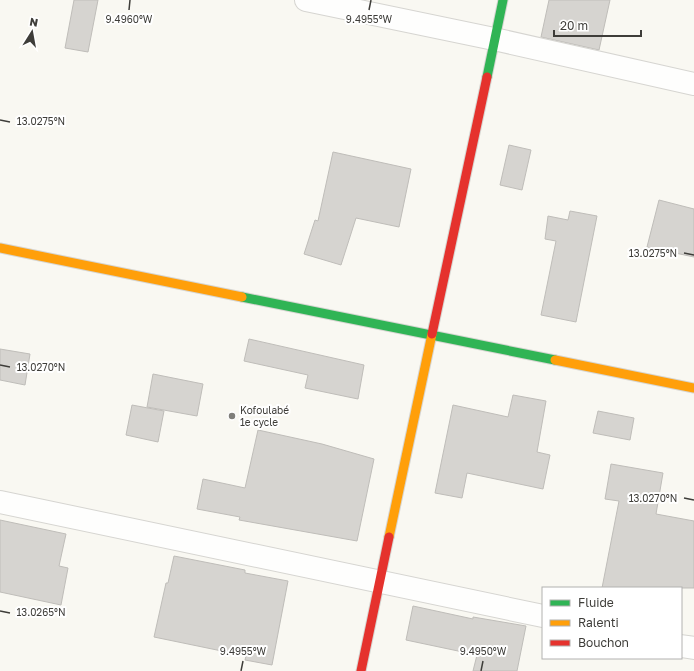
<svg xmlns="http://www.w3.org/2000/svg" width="694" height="671" font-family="'Golos Text',sans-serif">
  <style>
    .building { fill: #d6d4d0; stroke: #bfbdb9 }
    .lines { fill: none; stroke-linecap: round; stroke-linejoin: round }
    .street-casing { stroke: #d6d5d1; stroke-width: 24 }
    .fast-casing { stroke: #d6d5d1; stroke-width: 11 }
    .slow-casing { stroke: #d6d5d1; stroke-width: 11 }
    .jam-casing { stroke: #d6d5d1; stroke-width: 11 }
    .street { stroke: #fefefd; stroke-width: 22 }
    .fast { stroke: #30b455; stroke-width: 9 }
    .slow { stroke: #ff9f0a; stroke-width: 9 }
    .jam { stroke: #e5322d; stroke-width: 9 }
    .ticks { fill: none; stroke: #3e3d39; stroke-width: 1.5 }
    .poi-dot { fill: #7f7e7a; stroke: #fff; stroke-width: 1.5 }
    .labels { text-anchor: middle; stroke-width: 4; stroke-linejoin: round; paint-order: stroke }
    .poi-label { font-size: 10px; fill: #3e3d39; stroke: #fff; text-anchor: start }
    .ticks-label { font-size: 10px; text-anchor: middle; fill: #3e3d39; stroke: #fff; stroke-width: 4; stroke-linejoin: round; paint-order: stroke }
  </style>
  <rect width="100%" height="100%" fill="#f9f8f2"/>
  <!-- building -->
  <g class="building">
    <path d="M 74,0 L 98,0 L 88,52 L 65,48 Z"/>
    <path d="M 549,0 L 610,0 L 599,50 L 541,37 Z"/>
    <path d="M 509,145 L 531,150 L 522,190 L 500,185 Z"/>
    <path d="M 333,152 L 411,169 L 399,227 L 356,218 L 341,265 L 304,254 L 315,220 L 318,221 Z"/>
    <path d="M 659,200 L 694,209 L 694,257 L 647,247 Z"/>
    <path d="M 570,211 L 597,216 L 576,322 L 541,315 L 556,241 L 545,239 L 548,216 L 568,220 Z"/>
    <path d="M 249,339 L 364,365 L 358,399 L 305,388 L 308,375 L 244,361 Z"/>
    <path d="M 0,349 L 30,354 L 25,385 L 0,380 Z"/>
    <path d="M 153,374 L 203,384 L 197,416 L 147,407 Z"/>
    <path d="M 513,395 L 546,401 L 537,452 L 550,455 L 543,489 L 467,473 L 462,498 L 435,493 L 453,405 L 508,417 Z"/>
    <path d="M 132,405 L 164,411 L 158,442 L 126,435 Z"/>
    <path d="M 598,411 L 634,418 L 630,440 L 593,433 Z"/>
    <path d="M 258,430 L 322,444 L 374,459 L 357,541 L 239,520 L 240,517 L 197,509 L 203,479 L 245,488 Z"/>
    <path d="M 611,464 L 663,473 L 656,514 L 694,521 L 694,588 L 602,588 L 619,501 L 605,499 Z"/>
    <path d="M 0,520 L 66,534 L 59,566 L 68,568 L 61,605 L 0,592 Z"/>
    <path d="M 174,556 L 245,570 L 245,573 L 288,581 L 272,665 L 245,660 L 246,656 L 154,637 L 166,583 L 168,583 Z"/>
    <path d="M 413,606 L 473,619 L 473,617 L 526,626 L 517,671 L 473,671 L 477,655 L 406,640 Z"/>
  </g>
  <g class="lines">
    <defs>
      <g id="street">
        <path d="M 306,0 L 494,39 L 694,84"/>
        <path d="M 0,502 L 543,616"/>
        <path d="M 681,646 L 694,648"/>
      </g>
      <g id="fast">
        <path d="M 487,77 L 503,0"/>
        <path d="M 242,297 L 555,360"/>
      </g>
      <g id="slow">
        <path d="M 0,248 L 242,297"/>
        <path d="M 555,360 L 694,388"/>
        <path d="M 389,537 L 432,334"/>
      </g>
      <g id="jam">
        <path d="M 432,334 L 487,77"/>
        <path d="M 361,671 L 389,537"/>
      </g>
    </defs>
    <!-- street casing -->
    <use href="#street" class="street-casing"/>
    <!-- fast casing -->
    <use href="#fast" class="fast-casing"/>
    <!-- slow casing -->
    <use href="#slow" class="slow-casing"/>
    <!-- jam casing -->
    <use href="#jam" class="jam-casing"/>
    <!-- street -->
    <use href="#street" class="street"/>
    <!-- fast -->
    <use href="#fast" class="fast"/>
    <!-- slow -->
    <use href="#slow" class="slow"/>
    <!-- jam -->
    <use href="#jam" class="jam"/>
  </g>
  <!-- ticks -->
  <path class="ticks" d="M 129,10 L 130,0M 369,10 L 371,0M 0,120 L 10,122M 684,253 L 694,255M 0,365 L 10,367M 684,498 L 694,500M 0,611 L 10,613M 241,671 L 243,661M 481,671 L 483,661"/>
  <!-- markers -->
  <circle class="poi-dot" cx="232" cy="416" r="4"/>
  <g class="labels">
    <!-- poi labels -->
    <g class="poi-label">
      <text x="240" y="414">Kofoulabé<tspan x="240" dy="12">1e cycle</tspan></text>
    </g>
  </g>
  <g class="ticks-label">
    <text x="129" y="23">9.4960°W</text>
    <text x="369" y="23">9.4955°W</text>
    <text x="41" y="125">13.0275°N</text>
    <text x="653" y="257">13.0275°N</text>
    <text x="41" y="371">13.0270°N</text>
    <text x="653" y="502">13.0270°N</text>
    <text x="41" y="616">13.0265°N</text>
    <text x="243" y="655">9.4955°W</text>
    <text x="483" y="655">9.4950°W</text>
  </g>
  <!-- legend -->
  <rect x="542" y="587" width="140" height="72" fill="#ffffff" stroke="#b2b1b0"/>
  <rect x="550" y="600" width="20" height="6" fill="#30b455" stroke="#b2b1b0"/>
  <text x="578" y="607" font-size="12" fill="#3e3d39">Fluide</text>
  <rect x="550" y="620" width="20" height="6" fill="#ff9f0a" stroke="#b2b1b0"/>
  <text x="578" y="627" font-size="12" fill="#3e3d39">Ralenti</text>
  <rect x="550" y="640" width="20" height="6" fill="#e5322d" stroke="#b2b1b0"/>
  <text x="578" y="647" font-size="12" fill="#3e3d39">Bouchon</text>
  <!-- north arrow -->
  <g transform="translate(32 32) rotate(11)" stroke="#ffffff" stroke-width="3" paint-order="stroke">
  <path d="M0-3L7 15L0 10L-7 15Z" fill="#3e3d39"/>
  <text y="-6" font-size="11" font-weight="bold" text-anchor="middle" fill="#3e3d39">N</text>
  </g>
  <!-- scale -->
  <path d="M554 30v6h87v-6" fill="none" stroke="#3e3d39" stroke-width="2"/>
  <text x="560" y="30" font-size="12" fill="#3e3d39" stroke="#ffffff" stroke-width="3" paint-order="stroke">20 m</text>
</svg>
